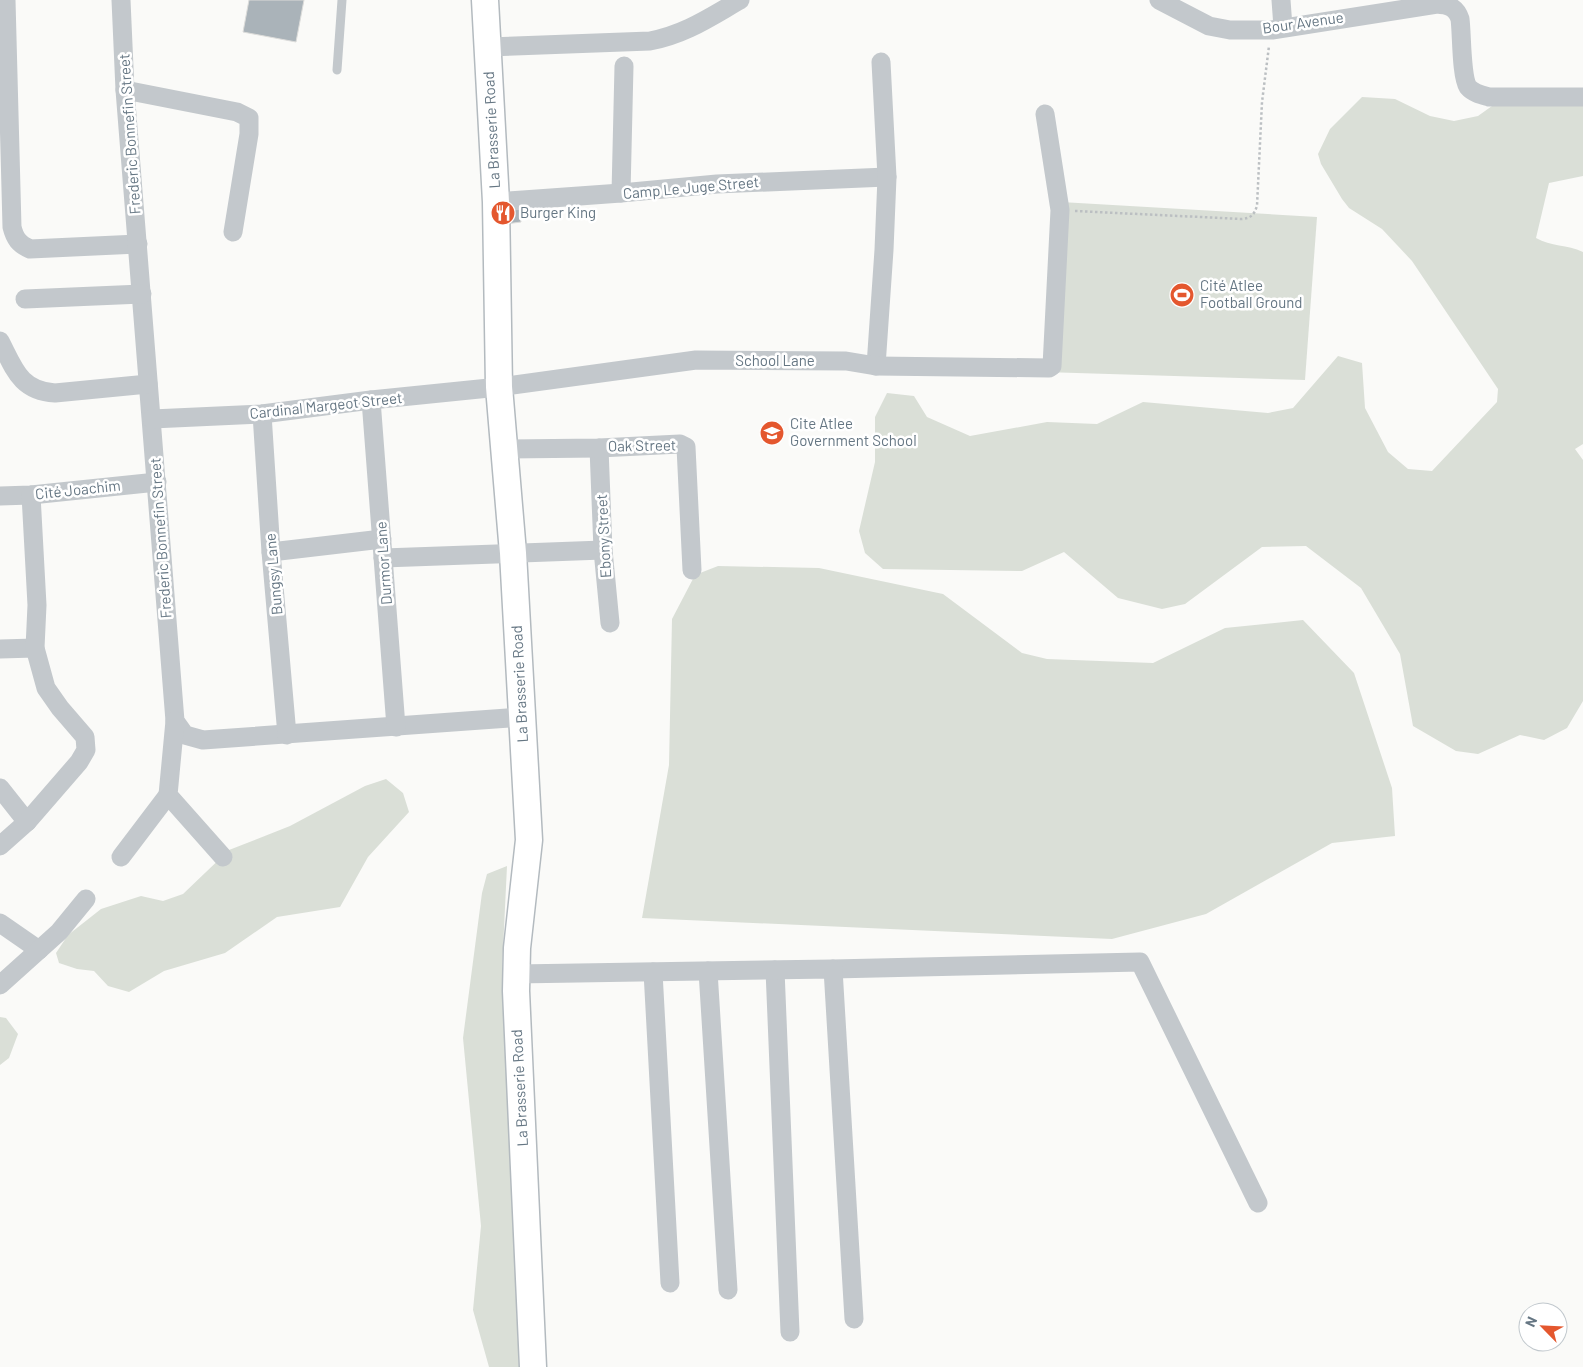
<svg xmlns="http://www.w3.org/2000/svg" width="1583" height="1367" font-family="Barlow,sans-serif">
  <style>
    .green { fill: #dadfd7 }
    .building { fill: #aab3b9; stroke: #dcdcda }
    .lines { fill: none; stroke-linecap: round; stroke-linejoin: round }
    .secondary-casing { stroke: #b3babf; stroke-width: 29 }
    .path { stroke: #bbbfc2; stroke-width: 2.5; stroke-dasharray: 2.5 2.5; stroke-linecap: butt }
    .service { stroke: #c3c8cc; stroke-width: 9 }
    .minor { stroke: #c3c8cc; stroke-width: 19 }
    .secondary { stroke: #fff; stroke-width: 26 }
    .labels { text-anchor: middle; stroke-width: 5; stroke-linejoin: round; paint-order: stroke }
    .street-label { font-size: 15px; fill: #657683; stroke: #fff }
    .poi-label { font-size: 15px; fill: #657683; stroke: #fff; text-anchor: start }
  </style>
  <rect width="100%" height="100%" fill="#fafaf8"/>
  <!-- green -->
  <g class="green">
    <path d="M 1583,96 L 1583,176 L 1549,183 L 1536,238 C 1551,247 1567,244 1583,252 L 1583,444 L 1575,449 L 1583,460 L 1583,701 L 1567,728 L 1544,740 L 1520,735 L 1478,754 L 1456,751 L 1413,726 L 1400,654 L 1361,588 L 1306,546 L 1262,547 L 1185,604 L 1162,609 L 1118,598 L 1064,552 L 1022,571 L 883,569 L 865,553 L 859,531 L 875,462 L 875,417 L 887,393 L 914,396 L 927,417 L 970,436 L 1047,422 L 1097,424 L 1143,402 L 1268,413 L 1293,408 L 1338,356 L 1362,363 L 1365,408 L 1388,452 L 1408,469 L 1432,471 L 1497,402 L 1498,389 L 1412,261 L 1382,229 L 1349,208 L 1342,199 L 1321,164 L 1318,154 L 1330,129 L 1362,97 L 1395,99 L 1430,116 L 1454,121 L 1478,116 L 1499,101 Z"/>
    <path d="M 1061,202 L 1317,217 L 1305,380 L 1044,372 Z"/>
    <path d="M 718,566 L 819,568 L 943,594 L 1022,653 L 1047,659 L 1153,663 L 1225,628 L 1303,620 L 1354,673 L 1392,788 L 1395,836 L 1332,843 L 1206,914 L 1112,939 L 642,918 L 669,765 L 672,619 L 695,575 Z"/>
    <path d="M 386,779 L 403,793 L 409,812 L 368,857 L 340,907 L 277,917 L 225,953 L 164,971 L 129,992 L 108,986 L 94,971 L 77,969 L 59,963 L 56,953 L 68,935 L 101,909 L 141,896 L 163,901 L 183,894 L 229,850 L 290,826 L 365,786 Z"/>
    <path d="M 507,866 L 502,970 L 519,1367 L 489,1367 L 473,1310 L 481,1226 L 463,1038 L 482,893 L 487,874 Z"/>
    <path d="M 0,1017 L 6,1018 L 18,1034 L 9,1058 L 0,1065 Z"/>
  </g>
  <!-- building -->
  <g class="building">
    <path d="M 249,0 L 304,0 L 296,42 L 243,32 Z"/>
    <path d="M 519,204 L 521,222 L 498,225 L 496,207 Z"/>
  </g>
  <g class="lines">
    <defs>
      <path id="secondary" d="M 485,0 L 496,202 L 499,387 L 513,553 L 529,840 L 517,948 L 516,991 L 533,1367"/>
    </defs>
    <!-- secondary casing -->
    <use href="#secondary" class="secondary-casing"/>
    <!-- path -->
    <path class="path" d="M 1075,211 L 1242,219 C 1251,218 1254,215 1257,206 L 1262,102 L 1269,46"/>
    <!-- service -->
    <path class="service" d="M 337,70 L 342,0"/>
    <!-- minor -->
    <g class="minor">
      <path d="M 6,0 L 12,227 C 15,239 19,244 30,249 L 138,244"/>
      <path d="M 121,0 L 125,90 L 175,721 L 185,735 L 203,740 L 522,717"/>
      <path d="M 1159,0 L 1209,26 L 1230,30 L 1272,30 L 1437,4 C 1449,5 1456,7 1460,19 C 1462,33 1461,76 1468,87 C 1473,93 1482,95 1489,97 L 1583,97"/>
      <path d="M 1281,0 L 1283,27"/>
      <path d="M 487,47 L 650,41 C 686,34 710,17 740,0"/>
      <path d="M 125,90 L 237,112 L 249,118 L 249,134 L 233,232"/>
      <path d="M 621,193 L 624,66"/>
      <path d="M 496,202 L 621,193 L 717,184 L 887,177"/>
      <path d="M 25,299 L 142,294"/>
      <path d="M 0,341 C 14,368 20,391 55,393 L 148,384"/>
      <path d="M 876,366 L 884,250 L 887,177 L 881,62"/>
      <path d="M 371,400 L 396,727"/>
      <path d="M 262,414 L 271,552 L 287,735"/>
      <path d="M 152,419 L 262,414 L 371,400 L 499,387 L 696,360 L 846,361 L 876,366 L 1049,368 L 1052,366 L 1060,210 L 1045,114"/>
      <path d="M 599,448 L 603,550 L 610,623"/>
      <path d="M 504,449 L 599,448 L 680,444 L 686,447 L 692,570"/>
      <path d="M 0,496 L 31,495 L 157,482"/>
      <path d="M 271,552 L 382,539"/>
      <path d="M 383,558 L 603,550"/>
      <path d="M 0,649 L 35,648"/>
      <path d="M 175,721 L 168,795 L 223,857"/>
      <path d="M 0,788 L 27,822"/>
      <path d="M 0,846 L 27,822 L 79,762 L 86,750 L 85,737 L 60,708 L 46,688 L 35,648 L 37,605 L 31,495"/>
      <path d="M 121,857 L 168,795"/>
      <path d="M 0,923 L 39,950"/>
      <path d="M 833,969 L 1140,962 L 1258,1203"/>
      <path d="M 775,970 L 790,1332"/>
      <path d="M 708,971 L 728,1290"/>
      <path d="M 653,972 L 670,1283"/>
      <path d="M 516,974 L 833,969 L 854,1319"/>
      <path d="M 0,985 L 59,932 L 86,899"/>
    </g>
    <!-- secondary -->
    <use href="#secondary" class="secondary"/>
  </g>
  <!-- icons -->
  <defs>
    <symbol id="restaurant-disc" viewBox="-11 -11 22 22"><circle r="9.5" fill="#e4572e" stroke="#fff"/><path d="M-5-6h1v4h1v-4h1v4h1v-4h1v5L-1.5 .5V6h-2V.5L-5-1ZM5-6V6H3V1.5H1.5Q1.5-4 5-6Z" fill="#fff"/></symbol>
    <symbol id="stadium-disc" viewBox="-11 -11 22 22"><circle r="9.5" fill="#e4572e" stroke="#fff"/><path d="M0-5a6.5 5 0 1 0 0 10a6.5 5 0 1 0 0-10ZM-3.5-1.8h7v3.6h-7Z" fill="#fff"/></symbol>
    <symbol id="school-disc" viewBox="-11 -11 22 22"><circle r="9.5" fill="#e4572e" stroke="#fff"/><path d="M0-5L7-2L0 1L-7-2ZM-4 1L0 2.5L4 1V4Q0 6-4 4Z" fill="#fff"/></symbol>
  </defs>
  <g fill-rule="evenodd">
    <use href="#restaurant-disc" x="489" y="199" width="28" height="28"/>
    <use href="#stadium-disc" x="1168" y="281" width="28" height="28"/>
    <use href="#school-disc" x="758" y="419" width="28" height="28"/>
  </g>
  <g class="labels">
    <!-- street labels -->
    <g class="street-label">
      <text transform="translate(1303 23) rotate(-8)" y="5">Bour Avenue</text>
      <text transform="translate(492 130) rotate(-93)" y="5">La Brasserie Road</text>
      <text transform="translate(130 134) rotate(-94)" y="5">Frederic Bonnefin Street</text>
      <text transform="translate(691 188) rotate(-5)" y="5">Camp Le Juge Street</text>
      <text x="775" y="366">School Lane</text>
      <text transform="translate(326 406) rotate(-6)" y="5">Cardinal Margeot Street</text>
      <text transform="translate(642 446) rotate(-1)" y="5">Oak Street</text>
      <text transform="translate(78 490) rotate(-6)" y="5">Cité Joachim</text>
      <text transform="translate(604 536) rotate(-93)" y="5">Ebony Street</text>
      <text transform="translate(161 538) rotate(-94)" y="5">Frederic Bonnefin Street</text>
      <text transform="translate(384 563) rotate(-94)" y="5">Durmor Lane</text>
      <text transform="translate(274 574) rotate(-95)" y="5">Bungsy Lane</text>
      <text transform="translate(520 684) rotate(-93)" y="5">La Brasserie Road</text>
      <text transform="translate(520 1088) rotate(-93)" y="5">La Brasserie Road</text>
    </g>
    <!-- poi labels -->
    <g class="poi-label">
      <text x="520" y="218">Burger King</text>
      <text x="1200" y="291">Cité Atlee<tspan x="1200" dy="17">Football Ground</tspan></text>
      <text x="790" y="429">Cite Atlee<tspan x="790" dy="17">Government School</tspan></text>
    </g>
  </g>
  <!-- north arrow -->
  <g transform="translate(1543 1327) rotate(294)"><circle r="24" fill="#ffffff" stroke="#c1c8cd"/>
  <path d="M0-4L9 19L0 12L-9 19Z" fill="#e4572e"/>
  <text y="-8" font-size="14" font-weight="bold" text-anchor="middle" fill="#657683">N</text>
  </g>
</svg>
